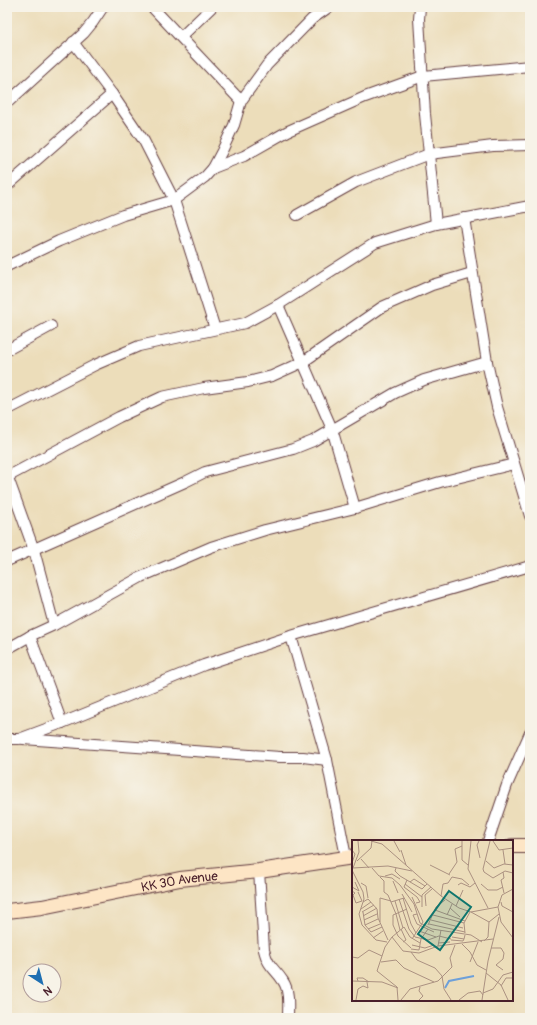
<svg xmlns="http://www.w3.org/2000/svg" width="537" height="1025" font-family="Pangolin,sans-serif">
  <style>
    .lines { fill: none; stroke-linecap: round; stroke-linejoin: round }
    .minor-casing { stroke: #623c40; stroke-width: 12 }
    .secondary-casing { stroke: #623c40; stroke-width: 16 }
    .minor { stroke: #fff; stroke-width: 10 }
    .secondary { stroke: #fde5c5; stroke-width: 14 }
    .labels { text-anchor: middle; stroke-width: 4; stroke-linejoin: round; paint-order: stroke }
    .street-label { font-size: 13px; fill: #4a1f2b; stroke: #f7f3e8 }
    .inset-river { fill: none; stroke: #6ea0d9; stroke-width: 2 }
    .inset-road { fill: none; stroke: #ab9181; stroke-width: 1 }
    .view { fill: #0f766e; fill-opacity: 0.15; stroke: #0f766e; stroke-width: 2 }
    .inset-edge { fill: none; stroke: #4a1f2b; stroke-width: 2 }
  </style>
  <rect width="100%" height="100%" fill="#f7f3e8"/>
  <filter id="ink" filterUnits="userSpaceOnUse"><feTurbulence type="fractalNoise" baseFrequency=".025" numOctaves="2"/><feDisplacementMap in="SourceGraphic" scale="8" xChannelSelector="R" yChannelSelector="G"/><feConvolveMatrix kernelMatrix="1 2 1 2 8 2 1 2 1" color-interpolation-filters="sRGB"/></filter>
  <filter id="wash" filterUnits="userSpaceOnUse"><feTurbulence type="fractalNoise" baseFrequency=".012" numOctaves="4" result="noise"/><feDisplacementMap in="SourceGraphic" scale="16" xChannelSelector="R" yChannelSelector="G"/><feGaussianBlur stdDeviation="0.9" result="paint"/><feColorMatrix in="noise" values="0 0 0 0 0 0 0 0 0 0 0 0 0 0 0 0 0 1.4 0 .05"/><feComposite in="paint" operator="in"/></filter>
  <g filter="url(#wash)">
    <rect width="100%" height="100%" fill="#ecddba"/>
  </g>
  <g filter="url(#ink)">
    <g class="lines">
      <defs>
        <g id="minor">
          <path d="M 152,7 L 241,101"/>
          <path d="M 420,7 L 419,19 L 425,114 L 436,224"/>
          <path d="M 181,37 L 212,7"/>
          <path d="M 73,42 L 112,94 L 144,141 L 174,200 L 215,329"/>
          <path d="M 7,103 L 84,33 L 93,22 L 103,7"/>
          <path d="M 213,168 L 244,156 L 288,131 L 365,97 L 423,76 L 530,66"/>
          <path d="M 7,186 L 112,94"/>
          <path d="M 297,215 L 356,182 L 429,154 L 493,146 L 530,145"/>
          <path d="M 464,218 L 487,362 L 497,407 L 530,516"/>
          <path d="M 7,266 L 59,241 L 123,215 L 174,200 L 205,177 L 213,168 L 222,151 L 234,125 L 241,101 L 267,65 L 312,19 L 329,7"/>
          <path d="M 278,305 L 332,429 L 355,508"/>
          <path d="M 7,350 L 51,326"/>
          <path d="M 7,410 L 95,365 L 139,346 L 245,323 L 278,305 L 375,243 L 436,224 L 530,206"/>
          <path d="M 7,475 L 34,550 L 54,625"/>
          <path d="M 7,477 L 119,417 L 162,397 L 204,388 L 248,382 L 272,376 L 303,362 L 382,307 L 432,285 L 472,273"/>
          <path d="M 7,561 L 185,482 L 205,472 L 293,449 L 313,441 L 395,393 L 424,380 L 487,362"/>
          <path d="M 30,636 L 62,723"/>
          <path d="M 291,636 L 327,760 L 346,857"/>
          <path d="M 7,649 L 30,636 L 54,625 L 141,577 L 211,547 L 265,530 L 355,508 L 440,482 L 514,464"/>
          <path d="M 7,739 L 19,739 L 62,723 L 204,665 L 291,636 L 530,566"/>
          <path d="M 23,739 L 280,757 L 303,757 L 327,760"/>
          <path d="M 488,841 L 507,785 L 530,733"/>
          <path d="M 259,871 L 264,950 C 269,969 274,967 283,981 C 290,991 288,1007 288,1018"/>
        </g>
        <g id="secondary">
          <path d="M 512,846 L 530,846"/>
          <path id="s1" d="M 7,911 L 42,907 L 180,879 L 259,871 L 353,857"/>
        </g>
      </defs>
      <!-- minor casing -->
      <use href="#minor" class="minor-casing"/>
      <!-- secondary casing -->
      <use href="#secondary" class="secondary-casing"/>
      <!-- minor -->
      <use href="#minor" class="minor"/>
      <!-- secondary -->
      <use href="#secondary" class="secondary"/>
    </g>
  </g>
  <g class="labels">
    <!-- street labels -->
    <g class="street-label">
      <text dy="5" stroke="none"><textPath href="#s1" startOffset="175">KK 30 Avenue</textPath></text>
    </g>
  </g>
  <!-- overview -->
  <g transform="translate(352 840)">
    <rect width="161" height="161" fill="#ecddba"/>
    <path class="inset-river" d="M 93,148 L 97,141 L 122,136"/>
    <path class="inset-road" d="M 19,1 L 30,4 L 89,56 L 107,68 L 119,72 L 146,67M 42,1 L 48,12M 110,1 L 110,20 L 116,25M 119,1 L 116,29 L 136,68M 127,1 L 125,5 L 128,18M 138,1 L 131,29 L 132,32 L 141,38 L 153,31 L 161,33M 141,1 L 147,10 L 161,8M 0,10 L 3,14 L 0,23M 49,10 L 54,25M 151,10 L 153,24M 9,19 L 17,28M 5,21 L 19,8 L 20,1M 134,21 L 142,28 L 152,24 L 161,25M 78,25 L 98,35M 1,28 L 36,26 L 60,31M 1,28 L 7,12 L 6,1M 20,28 L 27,36 L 40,38 L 48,45 L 62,64 L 68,83 L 80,89 L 119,95 L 130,102M 44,28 L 43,31 L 48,36 L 70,49 L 75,44M 0,30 L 11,52 L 12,59 L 7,74 L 10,85 L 24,100 L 35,102M 151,32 L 152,38 L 149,40 L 152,53M 97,34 L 105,22 L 103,9 L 110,6M 33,36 L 40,34 L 48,39M 28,37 L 32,41 L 32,52M 55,40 L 52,47 L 65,57 L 68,62 L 64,63M 41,41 L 46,53M 58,42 L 62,39 L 73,46M 9,43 L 14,46 L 16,58M 53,44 L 70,57M 129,44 L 136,50 L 145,50 L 151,47M 106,45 L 109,43 L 118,47 L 123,43M 0,47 L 7,51 L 3,42M 161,49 L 150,55 L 146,67 L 149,82 L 161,98M 0,51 L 3,53 L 1,55 L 4,63 L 10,61 L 6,52M 32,52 L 36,55 L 44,74M 50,54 L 60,72M 89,56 L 91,44 L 96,43 L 100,37 L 110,39 L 117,45M 51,58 L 59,84 L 64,93M 47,59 L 57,89 L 63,97 L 76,100 L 87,96 L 99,99M 43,61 L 51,88M 11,62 L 16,59 L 25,69 L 26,78 L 36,100M 39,62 L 52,58M 149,62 L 150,66 L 161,72M 74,66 L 73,55 L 80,49M 104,66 L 111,50M 70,67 L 70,55 L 79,47M 98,68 L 108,77M 9,69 L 19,62M 55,69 L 41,75 L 41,85 L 46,96 L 59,108M 83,70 L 113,81M 10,72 L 22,65M 11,72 L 13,85 L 19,92M 119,72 L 137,82 L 147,74M 44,74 L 48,90M 65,74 L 61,75 L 65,84 L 82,92M 81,75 L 112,83M 95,75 L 100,64M 11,76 L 25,68M 12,80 L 25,74M 79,80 L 111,88M 28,82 L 28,58 L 39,61M 77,84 L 113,92M 13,85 L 26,79M 76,85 L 84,67 L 93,60M 52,87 L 58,97 L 68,103M 16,89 L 28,84M 49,89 L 54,100 L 51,102M 67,91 L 84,97M 19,92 L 30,87M 113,93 L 112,83 L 118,72M 40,97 L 52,87M 100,97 L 112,99 L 113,95M 21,98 L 31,91M 60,99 L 71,82 L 60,57M 99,100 L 111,101 L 112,99M 132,101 L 136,97 L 137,82M 86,103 L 98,102M 110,104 L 118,112 L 125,125 L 134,130M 60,105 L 73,108 L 82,105M 86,106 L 89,90M 139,108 L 149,108 L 152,113 L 151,119 L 144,125 L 151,130M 59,109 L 67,110 L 69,99 L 76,89M 59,112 L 65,120 L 83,128 L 90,136 L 92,149 L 99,160M 0,117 L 6,118 L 17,110 L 30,116M 29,122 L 44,120 L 52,128 L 82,142M 118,122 L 126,102M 134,133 L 149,145 L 156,160M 0,141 L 30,142 L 46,148M 6,141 L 5,138 L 11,138 L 17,142M 149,146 L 154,138 L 161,138M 131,153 L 141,149 L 151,135 L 161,132M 4,160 L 6,149 L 11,146 L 16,148 L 15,142M 46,160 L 45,147 L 25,131 L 33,107 L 40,97 L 51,111 L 67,113 L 86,106 L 141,99M 49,160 L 58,149 L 86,141 L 100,127 L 98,118 L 103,105M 67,160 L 71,156 L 67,151 L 68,147M 107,160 L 116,153 L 128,151 L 131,155M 130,160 L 136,121 L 147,77"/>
    <path class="view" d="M 97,51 L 119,67 L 88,110 L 66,94 Z"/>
    <rect width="161" height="161" class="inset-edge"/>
  </g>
  <!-- margin -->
  <rect width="537" height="1025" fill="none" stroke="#f7f3e8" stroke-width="24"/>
  <!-- north arrow -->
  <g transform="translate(42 983) rotate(144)"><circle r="19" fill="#f7f3e8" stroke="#b29e9c"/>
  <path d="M0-3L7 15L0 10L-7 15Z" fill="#1f6fb2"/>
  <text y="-6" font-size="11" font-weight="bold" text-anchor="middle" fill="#4a1f2b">N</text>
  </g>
</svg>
